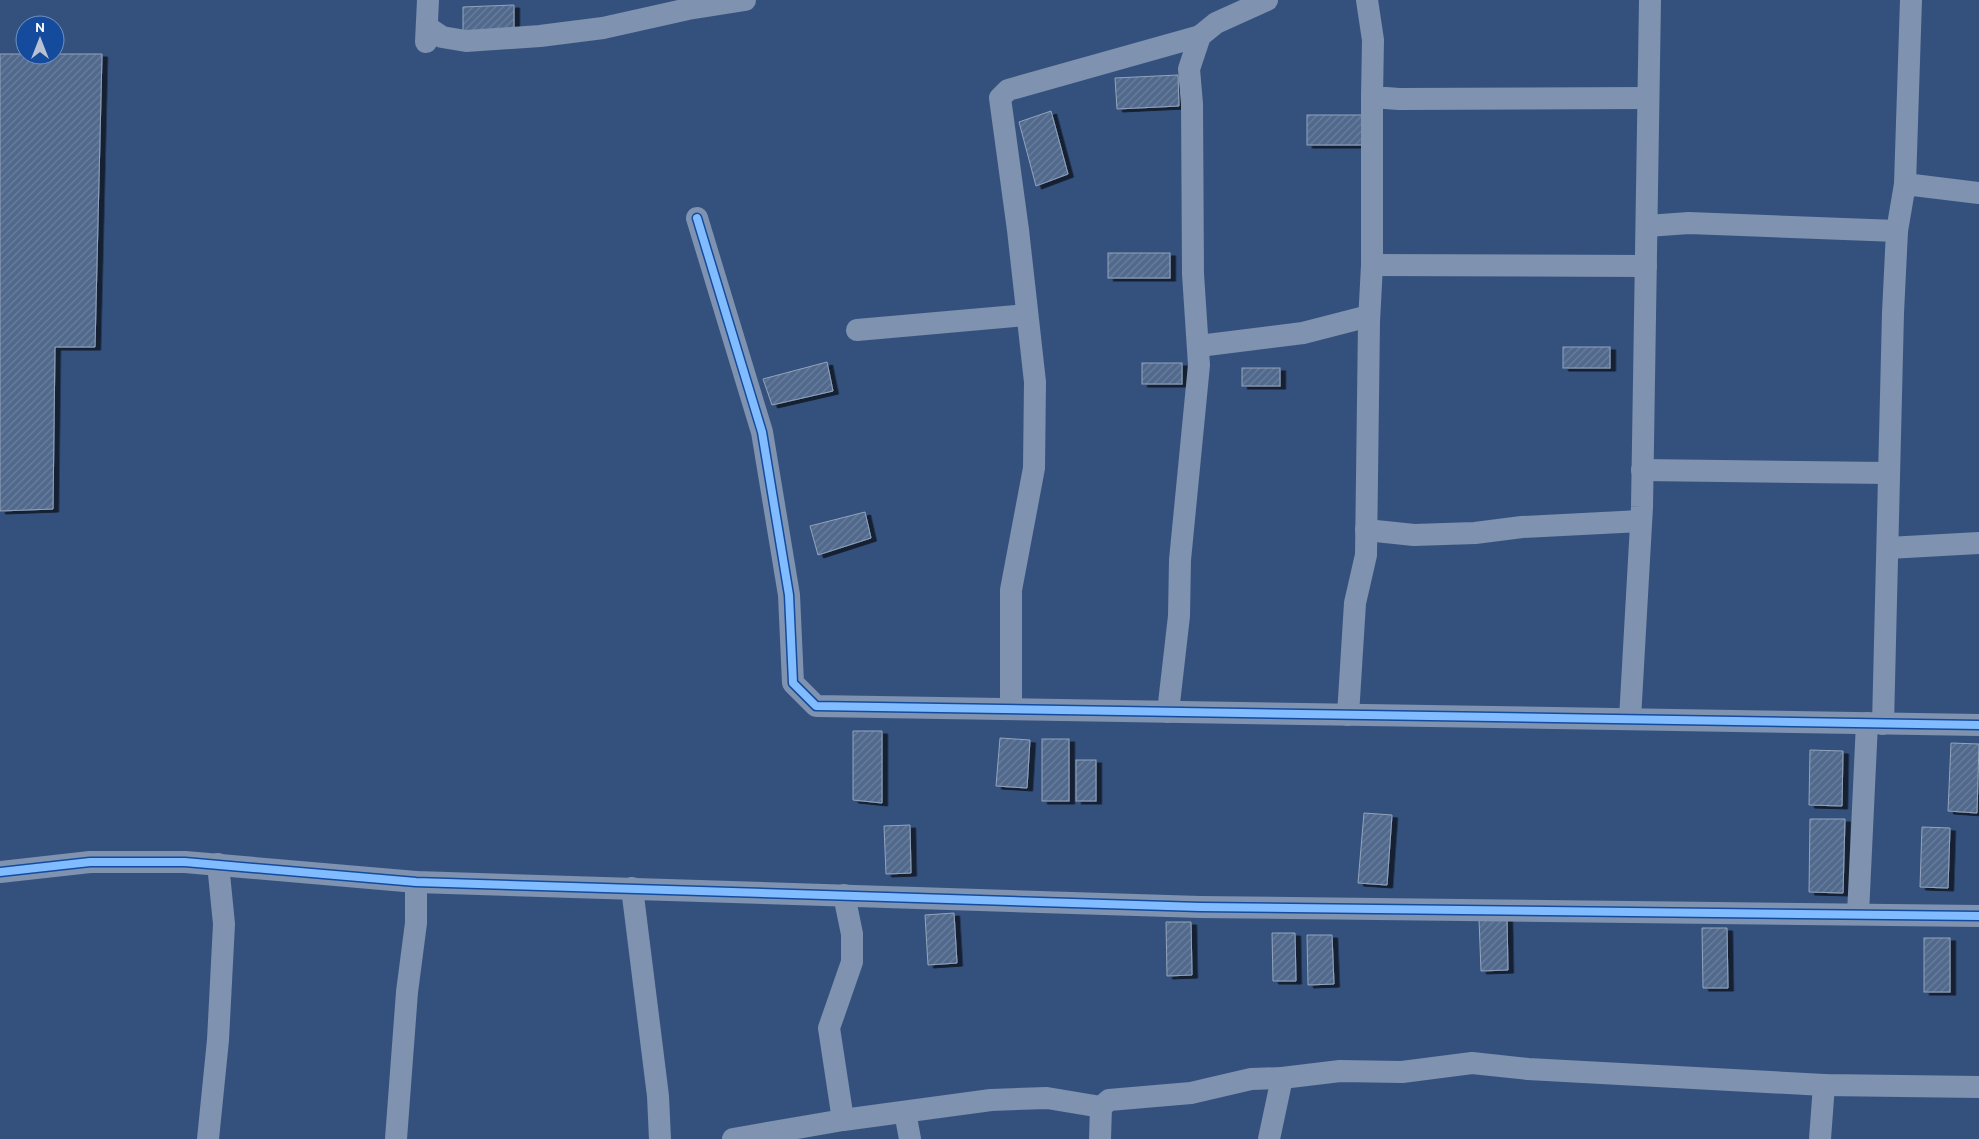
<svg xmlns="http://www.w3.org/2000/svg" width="1979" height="1139" font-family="Overpass,sans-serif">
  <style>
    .building { fill: url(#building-hatch); stroke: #93a4bc; filter: url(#shadow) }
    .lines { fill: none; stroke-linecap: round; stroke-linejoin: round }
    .minor { stroke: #7f92af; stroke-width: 22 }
    .cycleway-casing { stroke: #144b9d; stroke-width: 11 }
    .cycleway { stroke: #80bcff; stroke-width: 8 }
  </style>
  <defs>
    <pattern id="building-hatch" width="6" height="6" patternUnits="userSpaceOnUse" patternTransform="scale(1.25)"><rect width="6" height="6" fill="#51698c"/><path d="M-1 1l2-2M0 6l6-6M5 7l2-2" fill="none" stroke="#6b809d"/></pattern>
    <filter id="shadow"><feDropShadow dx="5.5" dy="3" stdDeviation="0" flood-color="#0009"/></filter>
  </defs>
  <rect width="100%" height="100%" fill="#34517e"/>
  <!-- building -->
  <g class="building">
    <path d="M 514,5 L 514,29 L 463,31 L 463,7 Z"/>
    <path d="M 0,54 L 102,54 L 95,347 L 55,347 L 53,509 L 0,511 Z"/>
    <path d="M 1178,75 L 1179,106 L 1117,109 L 1115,78 Z"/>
    <path d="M 1051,111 L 1068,174 L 1036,186 L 1019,122 Z"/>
    <rect x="1307" y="115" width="55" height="30"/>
    <rect x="1108" y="253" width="62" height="25"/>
    <rect x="1563" y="347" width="47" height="21"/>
    <path d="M 827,362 L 833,391 L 772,405 L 763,379 Z"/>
    <rect x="1142" y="363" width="40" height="21"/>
    <rect x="1242" y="368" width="38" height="18"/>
    <path d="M 865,512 L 871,538 L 818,555 L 810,526 Z"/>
    <path d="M 853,731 L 882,731 L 882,803 L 853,800 Z"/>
    <path d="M 1000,738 L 1030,740 L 1027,788 L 996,786 Z"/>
    <rect x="1042" y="739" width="27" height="62"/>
    <path d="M 1951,743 L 1979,744 L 1977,813 L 1948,811 Z"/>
    <path d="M 1810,750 L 1843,751 L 1842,806 L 1809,805 Z"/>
    <rect x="1076" y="760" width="20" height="41"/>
    <path d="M 1364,813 L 1392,815 L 1387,885 L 1358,883 Z"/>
    <path d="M 1810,819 L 1845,819 L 1843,893 L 1809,892 Z"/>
    <path d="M 910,825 L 911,873 L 886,874 L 884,826 Z"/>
    <path d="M 1922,827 L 1950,828 L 1948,888 L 1920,887 Z"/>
    <path d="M 954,913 L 957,963 L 928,965 L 925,915 Z"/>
    <path d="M 1507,918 L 1508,970 L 1481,971 L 1479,919 Z"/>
    <path d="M 1166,922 L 1191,922 L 1192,975 L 1167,976 Z"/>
    <path d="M 1702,928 L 1727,928 L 1728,988 L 1703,988 Z"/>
    <path d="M 1272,933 L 1295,933 L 1296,981 L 1273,981 Z"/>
    <path d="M 1307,935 L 1332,935 L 1334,984 L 1308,985 Z"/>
    <rect x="1924" y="938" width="26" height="54"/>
  </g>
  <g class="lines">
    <!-- minor -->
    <g class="minor">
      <path d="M 1367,0 L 1373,40 L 1372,97 L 1399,99 L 1647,98"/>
      <path d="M 427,27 L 442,37 L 466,41 L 540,36 L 603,28 L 688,9 L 745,0"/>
      <path d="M 426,42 L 428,0"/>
      <path d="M 1905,184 L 1911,0"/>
      <path d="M 697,218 L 762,432 L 789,595 L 793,683 L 816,706 L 1979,725"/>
      <path d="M 1647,226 L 1689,223 L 1897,231"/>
      <path d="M 1372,265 L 1646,266"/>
      <path d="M 857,330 L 1027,315"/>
      <path d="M 1199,346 L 1303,333 L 1369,316"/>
      <path d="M 1642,470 L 1889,473"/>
      <path d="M 1366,530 L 1414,535 L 1475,533 L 1522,527 L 1641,521"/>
      <path d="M 1888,548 L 1979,543"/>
      <path d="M 1011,709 L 1011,590 L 1034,468 L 1035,382 L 1018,230 L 1000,98 L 1008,90 L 1200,36"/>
      <path d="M 1168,712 L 1179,616 L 1180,560 L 1199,365 L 1193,274 L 1192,104 L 1189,69 L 1200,36 L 1216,23 L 1267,0"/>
      <path d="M 1348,715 L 1355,603 L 1366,555 L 1369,322 L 1372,265 L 1372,97"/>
      <path d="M 1630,719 L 1642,507 L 1650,0"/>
      <path d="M 1883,724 L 1893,313 L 1897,231 L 1905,184 L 1979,193"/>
      <path d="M 0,872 L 90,862 L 185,862 L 416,882 L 1200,907 L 1979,916"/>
      <path d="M 632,888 L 658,1096 L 660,1139"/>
      <path d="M 1858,914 L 1867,723"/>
      <path d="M 905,1112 L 910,1139"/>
      <path d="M 843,1120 L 829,1028 L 852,962 L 852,934 L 844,895"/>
      <path d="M 208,1139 L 218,1040 L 224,924 L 218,864"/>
      <path d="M 396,1139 L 407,992 L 416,923 L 416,882"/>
      <path d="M 733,1139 L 843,1120 L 991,1100 L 1047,1098 L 1101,1107"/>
      <path d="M 1100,1139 L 1101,1107 L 1109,1100 L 1191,1093 L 1251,1079 L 1282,1078"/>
      <path d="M 1269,1139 L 1282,1078 L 1340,1071 L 1402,1072 L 1472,1063 L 1528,1069 L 1824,1085 L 1979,1087"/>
      <path d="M 1820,1139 L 1824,1085"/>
    </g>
    <defs>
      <g id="cycleway">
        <path d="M 697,218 L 762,432 L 789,595 L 793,683 L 816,706 L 1979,725"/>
        <path d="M 0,872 L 90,862 L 185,862 L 416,882 L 1200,907 L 1979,916"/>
      </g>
    </defs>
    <!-- cycleway casing -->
    <use href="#cycleway" class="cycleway-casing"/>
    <!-- cycleway -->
    <use href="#cycleway" class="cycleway"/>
  </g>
  <!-- north arrow -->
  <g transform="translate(40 40)"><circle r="24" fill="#144b9d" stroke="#7293c4"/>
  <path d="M0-4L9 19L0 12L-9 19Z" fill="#b8c2d2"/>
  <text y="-8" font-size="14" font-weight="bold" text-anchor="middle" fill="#ffffff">N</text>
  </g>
</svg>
